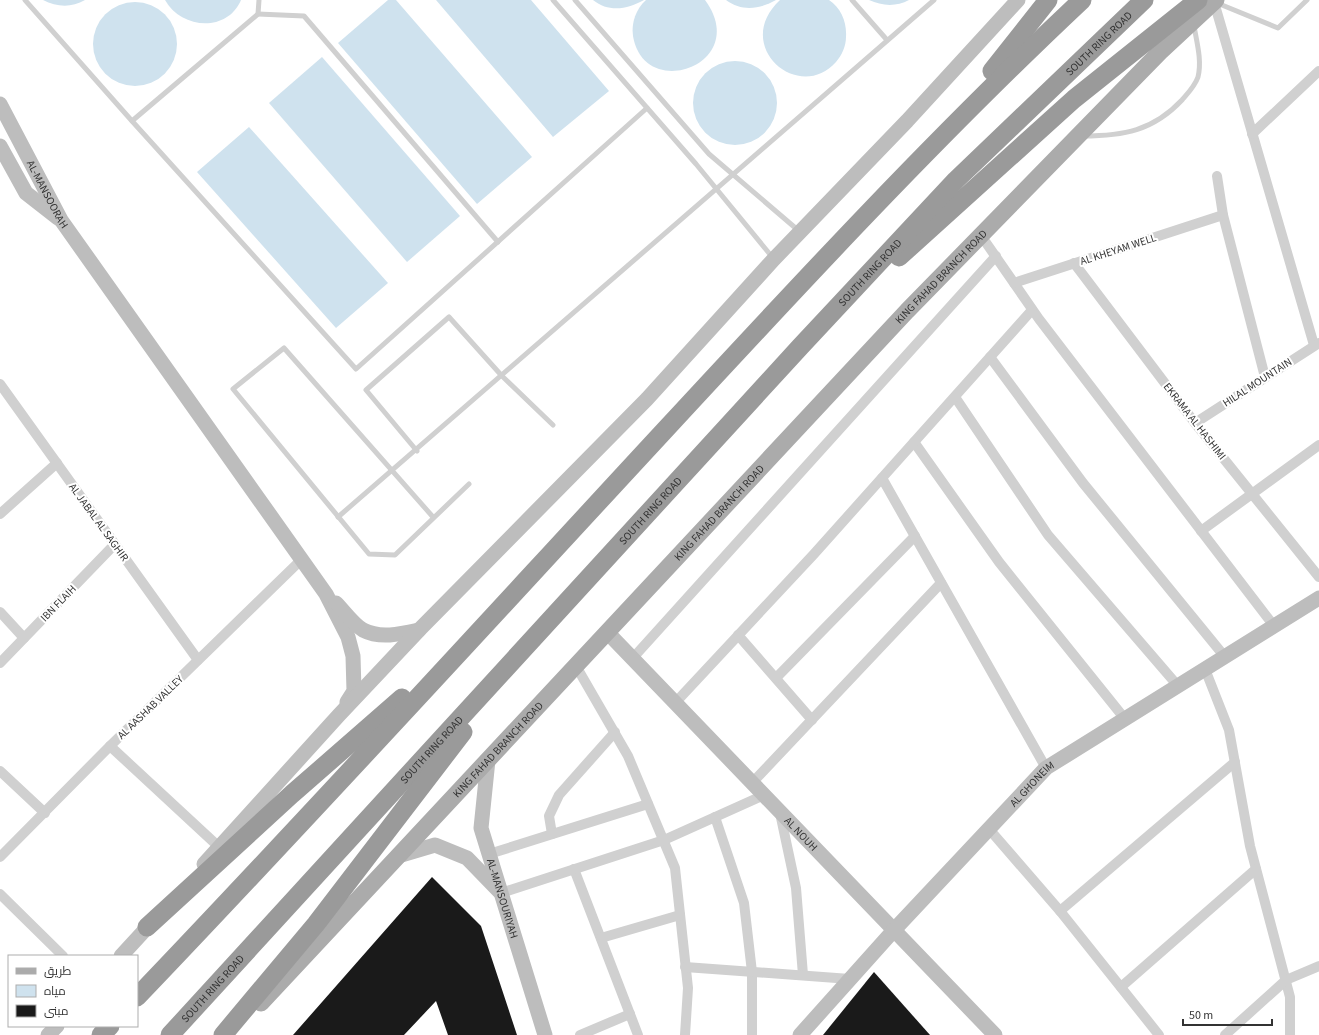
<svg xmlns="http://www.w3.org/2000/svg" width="1319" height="1035" font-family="'Source Sans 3',Cairo,sans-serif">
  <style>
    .water { fill: #cfe2ee }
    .building { fill: #1a1a1a }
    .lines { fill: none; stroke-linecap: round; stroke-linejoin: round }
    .lane { stroke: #d0d0d0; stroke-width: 5 }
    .street { stroke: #d0d0d0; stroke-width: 10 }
    .secondary { stroke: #bdbdbd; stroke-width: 15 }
    .primary { stroke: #ababab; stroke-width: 17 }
    .highway { stroke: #9a9a9a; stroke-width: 19 }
    .labels { text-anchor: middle; stroke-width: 4; stroke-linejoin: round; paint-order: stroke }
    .street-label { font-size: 11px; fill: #333; stroke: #fff }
  </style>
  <rect width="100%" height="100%" fill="#fff"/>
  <!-- water -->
  <g class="water">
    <path d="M 43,0 L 85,0 C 71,8 57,7 43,0 Z"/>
    <path d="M 165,0 L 241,0 C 227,33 181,29 165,0 Z"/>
    <path d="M 388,0 L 396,0 L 532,157 L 477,204 L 338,43 Z"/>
    <path d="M 436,0 L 531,0 L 609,91 L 553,137 Z"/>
    <path d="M 593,0 L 644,0 C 628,9 609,13 593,0 Z"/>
    <path d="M 646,0 L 705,0 C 752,64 644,103 633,36 C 631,23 636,9 646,0 Z"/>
    <path d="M 726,0 L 776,0 C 760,9 742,12 726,0 Z"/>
    <path d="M 780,0 L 829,0 C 841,8 847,22 846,37 C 846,46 842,55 836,62 C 799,104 731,46 780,0 Z"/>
    <path d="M 869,0 L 909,0 C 896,7 882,6 869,0 Z"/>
    <circle cx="135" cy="44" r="42"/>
    <path d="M 322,57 L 460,216 L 407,262 L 269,103 Z"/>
    <circle cx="735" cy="103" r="42"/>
    <path d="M 249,127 L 388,283 L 336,328 L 197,172 Z"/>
  </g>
  <!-- building -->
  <g class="building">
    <path d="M 432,877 L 481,926 L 517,1035 L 448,1035 L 436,1001 L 404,1035 L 293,1035 Z"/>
    <path d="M 874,972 L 930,1035 L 823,1035 Z"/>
  </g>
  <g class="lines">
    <!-- lane -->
    <g class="lane">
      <path d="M 25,0 L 132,121 L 356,369 L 647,108"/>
      <path d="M 553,0 L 696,164 L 773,258"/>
      <path d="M 575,0 L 709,154 L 799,231"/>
      <path d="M 852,0 L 887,40"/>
      <path d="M 1217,3 L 1278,28 L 1307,0"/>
      <path d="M 258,14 L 304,16 L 498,242"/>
      <path d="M 132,121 L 258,14 L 259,0"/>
      <path d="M 1083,136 C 1123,136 1153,131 1182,100 C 1188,93 1195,86 1198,77 C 1202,61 1197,43 1194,26"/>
      <path d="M 417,451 L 366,390 L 449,317 L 502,376 L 553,425"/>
      <path d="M 338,517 L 934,0"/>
      <path d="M 433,517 L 284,348 L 233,389 L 369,554 L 395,555 L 469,484"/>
    </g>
    <!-- street -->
    <g class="street">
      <path d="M 1214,2 L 1314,345"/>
      <path d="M 1252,134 L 1319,71"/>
      <path d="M 1217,176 L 1223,215 L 1265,377"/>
      <path d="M 980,234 L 1039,319 L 1274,626"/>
      <path d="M 1074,263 L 1195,423 L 1319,577"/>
      <path d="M 1014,283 L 1223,215"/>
      <path d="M 990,357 L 1083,483 L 1225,657"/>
      <path d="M 0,384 L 198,660"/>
      <path d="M 955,397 L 1048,535 L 1178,686"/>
      <path d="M 1195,423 L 1319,343"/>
      <path d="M 914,442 L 999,562 L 1125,719"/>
      <path d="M 882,478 L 1046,768"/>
      <path d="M 0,514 L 57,463"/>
      <path d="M 1201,531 L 1319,445"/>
      <path d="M 0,612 L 24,638"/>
      <path d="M 738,635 L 812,720"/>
      <path d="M 632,659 L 996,256"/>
      <path d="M 0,663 L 115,544"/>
      <path d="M 576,666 L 628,756 L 675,868 L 688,988 L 685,1035"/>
      <path d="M 1205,669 L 1229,730 L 1250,846 L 1290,997 L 1290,1035"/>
      <path d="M 776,678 L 915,536"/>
      <path d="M 675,703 L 814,554 L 1032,310"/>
      <path d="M 110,746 L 219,847"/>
      <path d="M 0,771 L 45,813"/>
      <path d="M 752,783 L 941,583"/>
      <path d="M 780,813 L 796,888 L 803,975"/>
      <path d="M 715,817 L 744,903 L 752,972 L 752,1035"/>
      <path d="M 989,829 L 1060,911 L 1159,1035"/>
      <path d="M 552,834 L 549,816 L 559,795 L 615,732"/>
      <path d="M 489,854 L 648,804"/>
      <path d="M 0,857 L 110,746 L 302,559"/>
      <path d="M 574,869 L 638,1035"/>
      <path d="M 501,893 L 664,840 L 764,795"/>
      <path d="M 0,894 L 63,956"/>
      <path d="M 1060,911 L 1235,762"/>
      <path d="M 601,938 L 680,915"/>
      <path d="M 685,967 L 850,979"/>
      <path d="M 1121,987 L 1256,869"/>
      <path d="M 580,1035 L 630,1014"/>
      <path d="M 1225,1035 L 1286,980 L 1319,966"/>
    </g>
    <!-- secondary -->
    <g class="secondary">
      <path id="s1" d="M 0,104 L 61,220 L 326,594 L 348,637 L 353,656 L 354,691 L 347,702"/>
      <path d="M 0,146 L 26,193 L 58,218"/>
      <path d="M 336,603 C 344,611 353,624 363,630 C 380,639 401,634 419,630"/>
      <path id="s2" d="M 607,632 L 995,1035"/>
      <path id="s3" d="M 488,760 L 481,828 L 545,1035"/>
      <path d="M 398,856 L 435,845 L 467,858 L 499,891"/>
      <path d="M 204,864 L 339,715 L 419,630 L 647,399 L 774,259 L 907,121 L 1018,0"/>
      <path d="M 121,956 L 155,919"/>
      <path d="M 48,1035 L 57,1026"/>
      <path id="s4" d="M 800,1035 L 894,930 L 1046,768 L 1319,598"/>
    </g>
    <!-- primary -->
    <path class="primary" id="s5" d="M 261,1003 L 907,311 L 1160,52 L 1216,0"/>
    <!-- highway -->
    <g class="highway">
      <path d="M 992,71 L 1048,0"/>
      <path d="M 899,257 L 1074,99 L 1198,0"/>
      <path d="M 147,927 L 292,794 L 402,698"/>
      <path d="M 137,997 C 315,811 489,620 664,431 C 800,284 936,137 1082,0"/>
      <path d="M 101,1035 L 110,1026"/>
      <path id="s6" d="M 170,1035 L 800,347 L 956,180 L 1144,0"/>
      <path d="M 223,1035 L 316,924 L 463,732"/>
    </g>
  </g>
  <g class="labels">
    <!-- street labels -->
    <g class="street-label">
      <text dy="4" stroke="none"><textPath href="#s6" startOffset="1359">SOUTH RING ROAD</textPath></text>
      <text dy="4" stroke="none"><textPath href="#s1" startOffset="102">AL-MANSOORAH</textPath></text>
      <text transform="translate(1118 249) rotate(-18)" y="4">AL KHEYAM WELL</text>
      <text dy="4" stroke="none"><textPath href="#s6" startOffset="1035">SOUTH RING ROAD</textPath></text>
      <text dy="4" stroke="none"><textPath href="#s5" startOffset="995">KING FAHAD BRANCH ROAD</textPath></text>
      <text transform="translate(1257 382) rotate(-33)" y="4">HILAL MOUNTAIN</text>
      <text transform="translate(1195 421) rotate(52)" y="4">EKRAMA AL HASHIMI</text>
      <text dy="4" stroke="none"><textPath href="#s6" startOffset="711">SOUTH RING ROAD</textPath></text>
      <text dy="4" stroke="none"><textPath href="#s5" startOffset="671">KING FAHAD BRANCH ROAD</textPath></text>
      <text transform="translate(99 522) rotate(54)" y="4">AL JABAL AL SAGHIR</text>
      <text transform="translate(58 603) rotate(-46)" y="4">IBN FLAIH</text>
      <text transform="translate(150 707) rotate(-44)" y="4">AL AASHAB VALLEY</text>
      <text dy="4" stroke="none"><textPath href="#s5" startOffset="347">KING FAHAD BRANCH ROAD</textPath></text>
      <text dy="4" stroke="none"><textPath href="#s6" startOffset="387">SOUTH RING ROAD</textPath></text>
      <text dy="4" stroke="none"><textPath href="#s4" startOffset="342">AL GHONEIM</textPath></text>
      <text dy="4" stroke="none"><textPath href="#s2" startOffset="280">AL NOUH</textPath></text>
      <text dy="4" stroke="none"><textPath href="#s3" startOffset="142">AL-MANSOURIYAH</textPath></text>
      <text dy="4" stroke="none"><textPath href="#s6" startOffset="63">SOUTH RING ROAD</textPath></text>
    </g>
  </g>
  <!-- legend -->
  <rect x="8" y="955" width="130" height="72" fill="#ffffff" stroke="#adadad"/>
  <rect x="16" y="968" width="20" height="6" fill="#ababab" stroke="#adadad"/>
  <text x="44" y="975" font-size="12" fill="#333333">طريق</text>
  <rect x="16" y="985" width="20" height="12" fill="#cfe2ee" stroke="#adadad"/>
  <text x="44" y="995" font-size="12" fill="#333333">مياه</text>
  <rect x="16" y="1005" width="20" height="12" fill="#1a1a1a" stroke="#adadad"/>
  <text x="44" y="1015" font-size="12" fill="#333333">مبنى</text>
  <!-- scale -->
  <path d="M1183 1019v6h89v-6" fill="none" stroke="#333333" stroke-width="2"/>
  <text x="1189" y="1019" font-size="12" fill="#333333" stroke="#ffffff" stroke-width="3" paint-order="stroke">50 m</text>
</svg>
